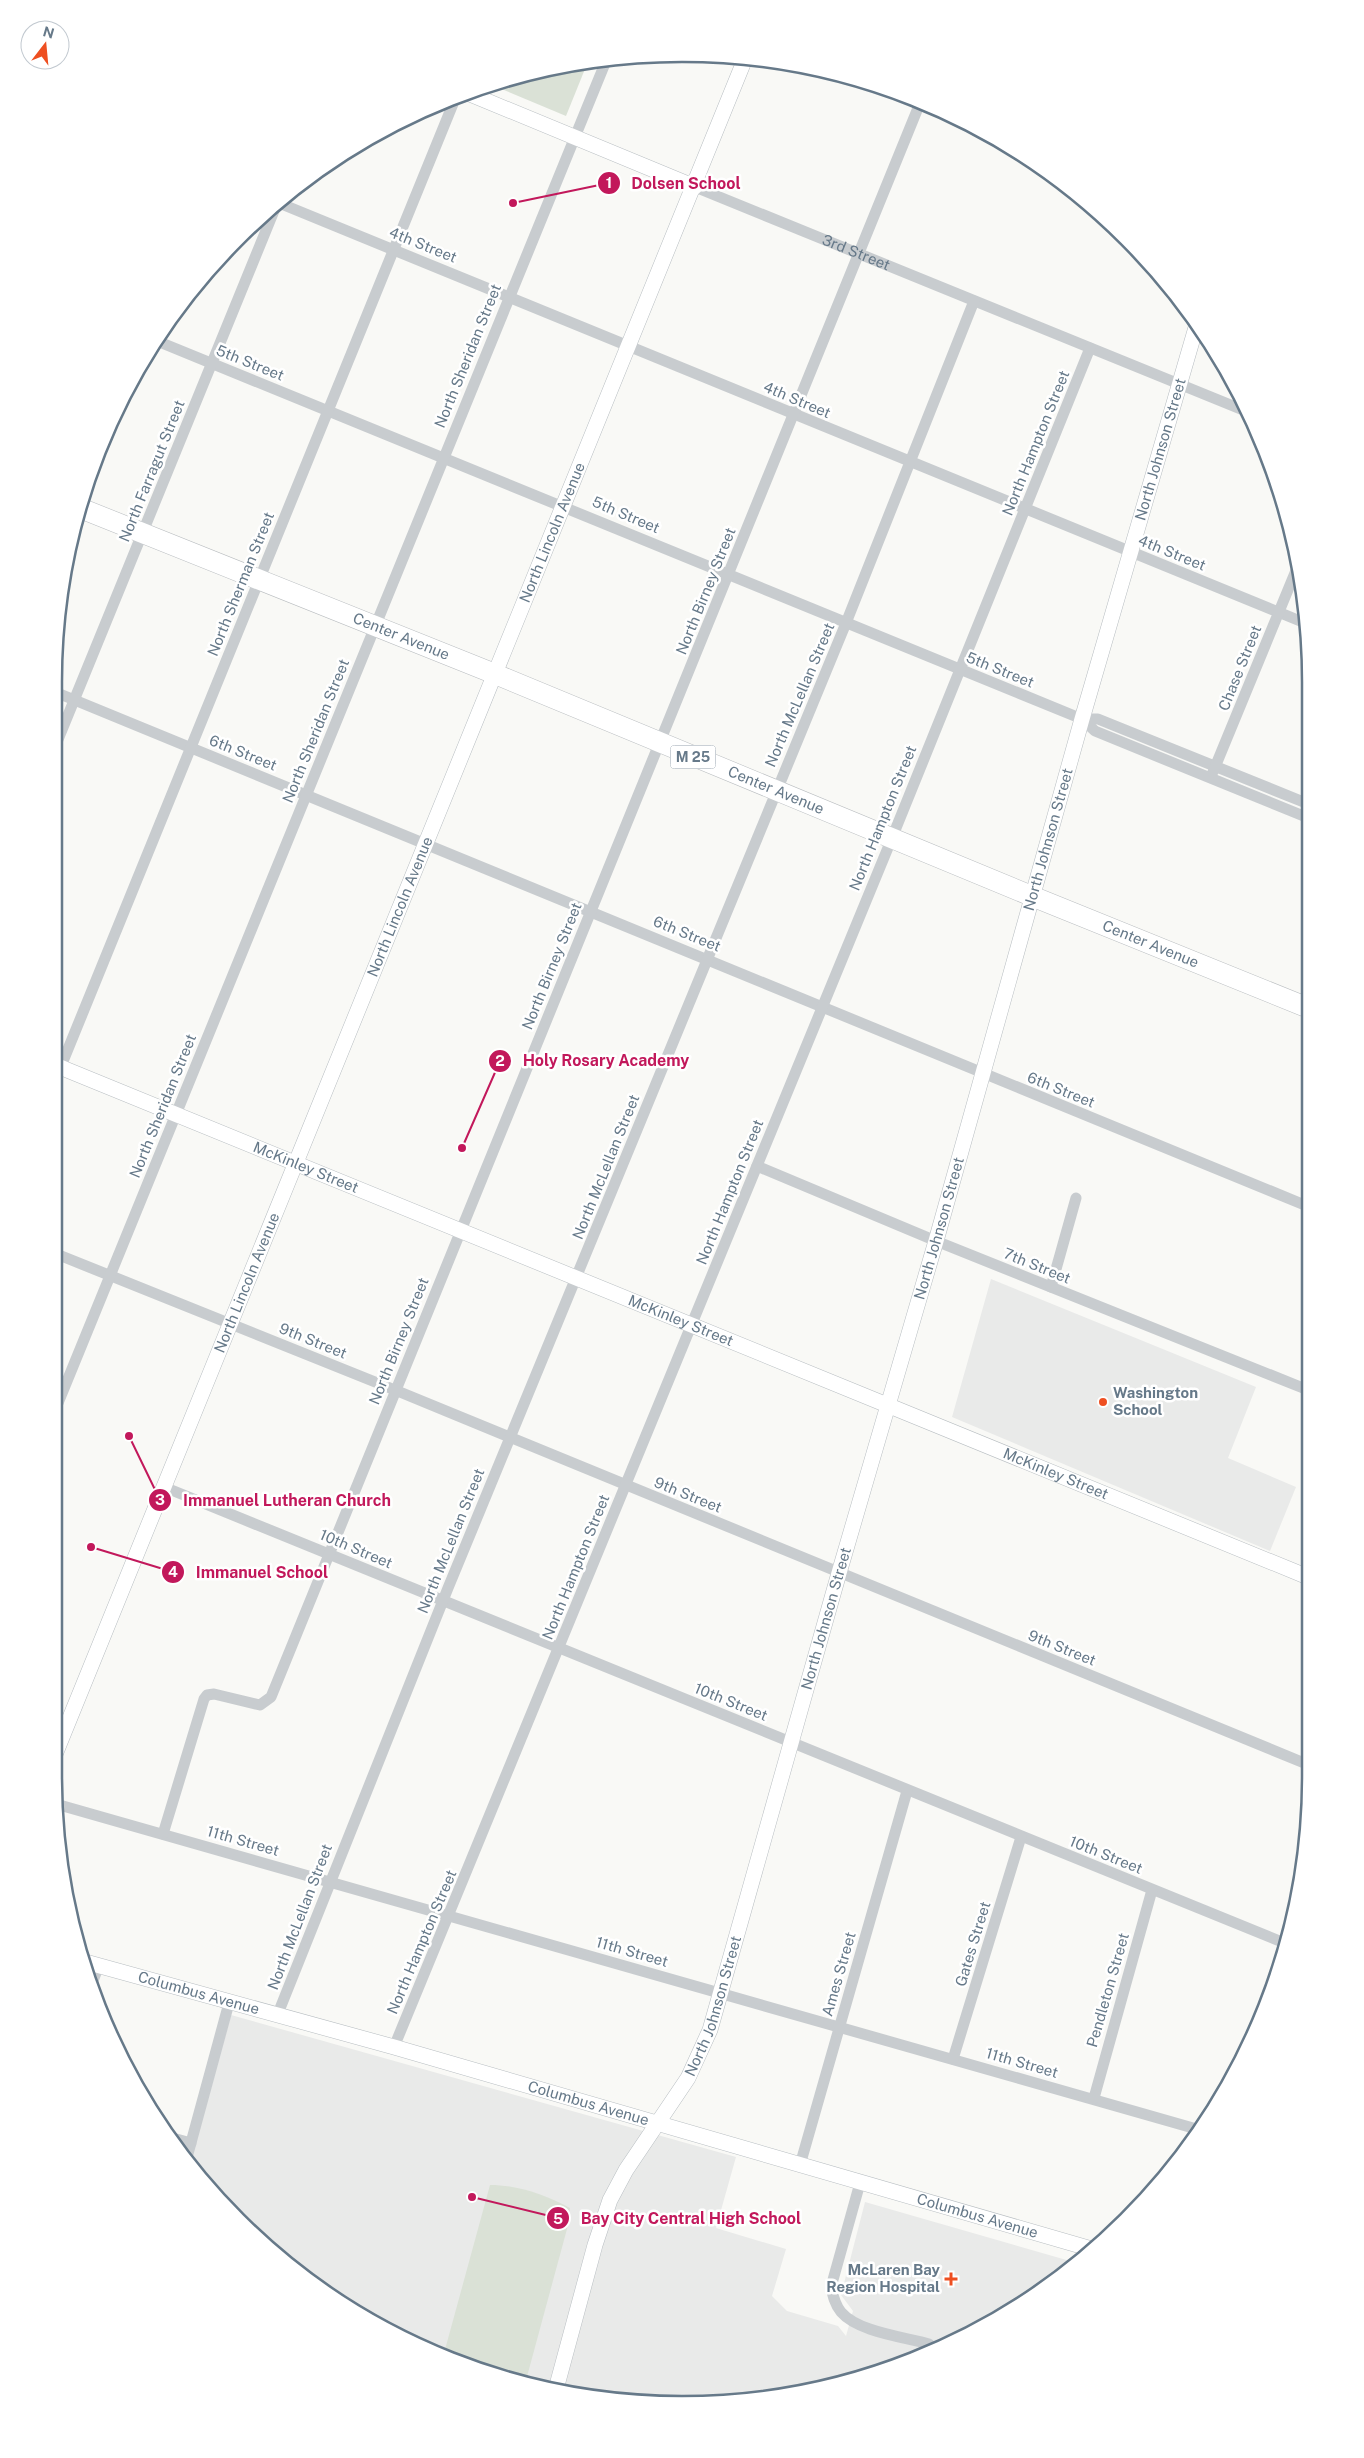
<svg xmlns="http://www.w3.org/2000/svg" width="1364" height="2458" font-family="'Public Sans',sans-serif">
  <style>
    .built { fill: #e9eae9 }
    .green { fill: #dae1d6 }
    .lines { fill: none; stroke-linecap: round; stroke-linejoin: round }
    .secondary-casing { stroke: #b8bec2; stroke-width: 16 }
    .highway-casing { stroke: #babec1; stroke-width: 21 }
    .street { stroke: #c8cccf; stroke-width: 11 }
    .secondary { stroke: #fff; stroke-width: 15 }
    .highway { stroke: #fff; stroke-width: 20 }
    .poi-dot { fill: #ee4f21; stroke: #fff; stroke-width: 2 }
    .labels { text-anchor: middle; stroke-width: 5; stroke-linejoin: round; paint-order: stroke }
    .shield { fill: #fff; stroke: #94a1ac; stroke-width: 1 }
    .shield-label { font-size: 14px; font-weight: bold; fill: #667989 }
    .street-label { font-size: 15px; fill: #667989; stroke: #fff }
    .poi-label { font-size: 15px; font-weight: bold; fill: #667989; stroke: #fff; text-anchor: start }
    .rim { fill: none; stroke: #667989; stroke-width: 2.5 }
    .leader { fill: none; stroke: #c2185b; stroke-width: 2 }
    .callout-dot { fill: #c2185b; stroke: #fff; stroke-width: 2 }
    .mark-label { font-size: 15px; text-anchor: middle; font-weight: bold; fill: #fff }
    .callout-label { font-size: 16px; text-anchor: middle; font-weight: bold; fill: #c2185b; stroke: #fff; stroke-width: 5; stroke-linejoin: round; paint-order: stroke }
  </style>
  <rect width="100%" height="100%" fill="#f9f9f6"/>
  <!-- built -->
  <g class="built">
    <path d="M 991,1279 L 1256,1387 L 1228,1458 L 1296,1487 L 1270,1551 L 952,1417 Z"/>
    <path d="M 231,2015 L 736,2157 L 716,2228 L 786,2249 L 772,2296 L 787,2311 L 838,2326 L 846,2336 L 853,2311 L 841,2295 L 865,2202 L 1077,2263 L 1031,2299 L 923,2356 L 844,2383 L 723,2403 L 641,2403 L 520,2383 L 441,2356 L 333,2299 L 268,2248 L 190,2165 Z"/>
  </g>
  <!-- green -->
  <g class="green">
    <path d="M 587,64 L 566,116 L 492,85 L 519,75 Z"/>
    <path d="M 490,2185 C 518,2185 546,2195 570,2208 L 567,2229 L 525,2384 L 443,2357 Z"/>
  </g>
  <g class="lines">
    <defs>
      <g id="secondary">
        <path d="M 470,94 L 695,187"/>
        <path id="s2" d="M 55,1065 L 1308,1577"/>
        <path id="s3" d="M 54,1757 L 745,59"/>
        <path id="s4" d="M 82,1961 L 394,2047 L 1095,2250"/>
        <path id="s5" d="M 556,2389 L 595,2245 L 610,2200 L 626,2170 L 688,2078 L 710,2030 L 839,1573 L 936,1241 L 1082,719 L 1197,324"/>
      </g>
      <g id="highway">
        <path id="s6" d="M 80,508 L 495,674 L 1034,897 L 1306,1007"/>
      </g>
    </defs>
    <!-- secondary casing -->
    <use href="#secondary" class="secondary-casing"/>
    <!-- highway casing -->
    <use href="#highway" class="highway-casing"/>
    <!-- street -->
    <g class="street">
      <path id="s1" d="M 695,187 L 1243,410"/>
      <path d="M 279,203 L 1305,623"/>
      <path d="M 157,341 L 1082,719 L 1095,731 L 1306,817"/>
      <path d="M 55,692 L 1307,1206"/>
      <path d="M 1082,719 L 1098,719 L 1306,803"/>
      <path d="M 55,747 L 276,206"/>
      <path d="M 1213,772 L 1297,568"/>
      <path d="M 55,1081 L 455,99"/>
      <path d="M 757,1166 L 936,1241 L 1308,1390"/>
      <path d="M 54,1253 L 395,1390 L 1309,1765"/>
      <path d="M 1051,1287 L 1076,1198"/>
      <path d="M 54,1413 L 606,61"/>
      <path d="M 164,1487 L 1287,1944"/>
      <path d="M 56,1804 L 1200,2130"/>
      <path d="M 163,1834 L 204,1699 L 207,1695 L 214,1694 L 260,1705 L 271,1697 L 920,103"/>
      <path d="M 91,1986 L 99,1965"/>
      <path d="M 277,2016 L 448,1588 L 846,623 L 974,301"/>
      <path d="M 394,2047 L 892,838 L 1090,348"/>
      <path d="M 953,2059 L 1021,1837"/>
      <path d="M 1094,2098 L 1152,1890"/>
      <path d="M 169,2137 L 191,2143"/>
      <path d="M 186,2161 L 229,2003"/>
      <path d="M 800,2165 L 907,1791"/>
      <path d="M 860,2183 L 831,2287 C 833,2296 835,2305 841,2312 C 858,2332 904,2337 929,2344 L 927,2354"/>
    </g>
    <!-- secondary -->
    <use href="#secondary" class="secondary"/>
    <!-- highway -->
    <use href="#highway" class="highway"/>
  </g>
  <!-- markers -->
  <g class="poi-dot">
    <circle cx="1103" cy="1402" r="5"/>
    <path d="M948.5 2271.5h5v5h5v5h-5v5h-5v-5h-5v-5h5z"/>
  </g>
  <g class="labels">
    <!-- shield labels -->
    <rect class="shield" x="670.5" y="745.5" width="45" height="23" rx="4"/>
    <g class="shield-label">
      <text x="693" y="762">M 25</text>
    </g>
    <!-- street labels -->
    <g class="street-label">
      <text transform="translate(423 245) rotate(22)" y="5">4th Street</text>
      <text dy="5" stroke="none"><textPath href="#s1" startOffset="174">3rd Street</textPath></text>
      <text transform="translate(468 356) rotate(-68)" y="5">North Sheridan Street</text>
      <text transform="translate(250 363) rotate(22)" y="5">5th Street</text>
      <text transform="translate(797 400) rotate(23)" y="5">4th Street</text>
      <text transform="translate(1036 443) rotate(-68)" y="5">North Hampton Street</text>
      <text dy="5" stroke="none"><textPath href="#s5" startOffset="2038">North Johnson Street</textPath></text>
      <text transform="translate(152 471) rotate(-68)" y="5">North Farragut Street</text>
      <text transform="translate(626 515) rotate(23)" y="5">5th Street</text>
      <text dy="5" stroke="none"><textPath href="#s3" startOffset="1322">North Lincoln Avenue</textPath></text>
      <text transform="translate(1172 553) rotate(22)" y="5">4th Street</text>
      <text transform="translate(241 584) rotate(-68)" y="5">North Sherman Street</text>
      <text transform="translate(706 591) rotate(-68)" y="5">North Birney Street</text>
      <text dy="5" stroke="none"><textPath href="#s6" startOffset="346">Center Avenue</textPath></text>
      <text transform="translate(1240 668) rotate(-68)" y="5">Chase Street</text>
      <text transform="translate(1000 670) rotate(22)" y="5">5th Street</text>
      <text transform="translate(800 695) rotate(-67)" y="5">North McLellan Street</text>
      <text transform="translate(316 731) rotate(-68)" y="5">North Sheridan Street</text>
      <text transform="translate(243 753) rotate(22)" y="5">6th Street</text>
      <text dy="5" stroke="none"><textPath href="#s6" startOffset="751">Center Avenue</textPath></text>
      <text transform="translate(883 818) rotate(-68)" y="5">North Hampton Street</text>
      <text dy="5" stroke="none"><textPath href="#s5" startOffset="1632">North Johnson Street</textPath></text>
      <text dy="5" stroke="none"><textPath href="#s3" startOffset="918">North Lincoln Avenue</textPath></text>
      <text transform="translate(687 934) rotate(22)" y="5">6th Street</text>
      <text dy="5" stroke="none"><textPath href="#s6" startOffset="1156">Center Avenue</textPath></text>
      <text transform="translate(552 966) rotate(-68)" y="5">North Birney Street</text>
      <text transform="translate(1061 1090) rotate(22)" y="5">6th Street</text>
      <text transform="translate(163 1106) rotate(-68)" y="5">North Sheridan Street</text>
      <text transform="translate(606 1167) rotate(-68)" y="5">North McLellan Street</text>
      <text dy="5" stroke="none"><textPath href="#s2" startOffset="271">McKinley Street</textPath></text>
      <text transform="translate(730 1192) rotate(-68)" y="5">North Hampton Street</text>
      <text dy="5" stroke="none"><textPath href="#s5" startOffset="1228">North Johnson Street</textPath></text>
      <text transform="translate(1037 1266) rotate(22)" y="5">7th Street</text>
      <text dy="5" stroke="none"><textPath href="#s3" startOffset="512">North Lincoln Avenue</textPath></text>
      <text dy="5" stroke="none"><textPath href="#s2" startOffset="676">McKinley Street</textPath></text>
      <text transform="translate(313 1341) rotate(22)" y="5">9th Street</text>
      <text transform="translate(399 1341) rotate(-68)" y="5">North Birney Street</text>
      <text dy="5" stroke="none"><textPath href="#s2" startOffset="1081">McKinley Street</textPath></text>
      <text transform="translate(688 1495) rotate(22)" y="5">9th Street</text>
      <text transform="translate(451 1541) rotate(-68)" y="5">North McLellan Street</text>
      <text transform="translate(356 1549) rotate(23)" y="5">10th Street</text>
      <text transform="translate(576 1567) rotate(-68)" y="5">North Hampton Street</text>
      <text dy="5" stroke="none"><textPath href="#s5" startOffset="822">North Johnson Street</textPath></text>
      <text transform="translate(1062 1648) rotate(22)" y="5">9th Street</text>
      <text transform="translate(731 1702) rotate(22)" y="5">10th Street</text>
      <text transform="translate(243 1841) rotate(16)" y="5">11th Street</text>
      <text transform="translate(1106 1855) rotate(22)" y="5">10th Street</text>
      <text transform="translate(300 1917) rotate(-69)" y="5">North McLellan Street</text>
      <text transform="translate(422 1942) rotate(-67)" y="5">North Hampton Street</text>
      <text transform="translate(973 1944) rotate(-73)" y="5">Gates Street</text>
      <text transform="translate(632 1952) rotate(16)" y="5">11th Street</text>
      <text transform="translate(839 1974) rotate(-74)" y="5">Ames Street</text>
      <text transform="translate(1108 1990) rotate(-74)" y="5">Pendleton Street</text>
      <text dy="5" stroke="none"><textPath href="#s4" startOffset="121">Columbus Avenue</textPath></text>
      <text dy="5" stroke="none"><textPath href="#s5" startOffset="418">North Johnson Street</textPath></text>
      <text transform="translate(1022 2063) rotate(16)" y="5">11th Street</text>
      <text dy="5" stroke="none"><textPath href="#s4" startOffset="526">Columbus Avenue</textPath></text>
      <text dy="5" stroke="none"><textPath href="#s4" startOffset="931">Columbus Avenue</textPath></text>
    </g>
    <!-- poi labels -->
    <g class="poi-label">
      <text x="1113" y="1398">Washington<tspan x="1113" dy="17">School</tspan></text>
      <text x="940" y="2275" text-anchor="end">McLaren Bay<tspan x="940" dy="17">Region Hospital</tspan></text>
    </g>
  </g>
  <!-- crop -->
  <path d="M0 0H1364V2458H0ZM682 62H682A620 620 0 0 1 1302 682V1776A620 620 0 0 1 682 2396H682A620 620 0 0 1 62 1776V682A620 620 0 0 1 682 62Z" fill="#fff" fill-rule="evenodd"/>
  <path class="rim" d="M682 62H682A620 620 0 0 1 1302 682V1776A620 620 0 0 1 682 2396H682A620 620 0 0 1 62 1776V682A620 620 0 0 1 682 62Z"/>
  <!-- callouts -->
  <path class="leader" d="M513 203L609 183M462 1148L500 1061M129 1436L160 1500M91 1547L173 1572M472 2197L558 2218"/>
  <g class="callout-dot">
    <circle cx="513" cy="203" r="5"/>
    <circle cx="462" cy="1148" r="5"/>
    <circle cx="129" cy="1436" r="5"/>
    <circle cx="91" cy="1547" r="5"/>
    <circle cx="472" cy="2197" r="5"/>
    <circle cx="609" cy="183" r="12"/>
    <circle cx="500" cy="1061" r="12"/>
    <circle cx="160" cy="1500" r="12"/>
    <circle cx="173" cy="1572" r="12"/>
    <circle cx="558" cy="2218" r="12"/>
  </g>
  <g class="mark-label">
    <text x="609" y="188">1</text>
    <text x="500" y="1066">2</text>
    <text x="160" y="1505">3</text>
    <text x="173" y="1577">4</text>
    <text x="558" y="2224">5</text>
  </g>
  <g class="callout-label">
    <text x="686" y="189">Dolsen School</text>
    <text x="606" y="1066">Holy Rosary Academy</text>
    <text x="287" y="1506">Immanuel Lutheran Church</text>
    <text x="262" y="1578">Immanuel School</text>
    <text x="691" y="2224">Bay City Central High School</text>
  </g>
  <!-- north arrow -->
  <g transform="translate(45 45) rotate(16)"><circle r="24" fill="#ffffff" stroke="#c2c9d0"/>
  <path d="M0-4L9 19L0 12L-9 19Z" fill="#ee4f21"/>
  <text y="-8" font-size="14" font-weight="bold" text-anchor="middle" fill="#667989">N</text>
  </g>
</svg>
